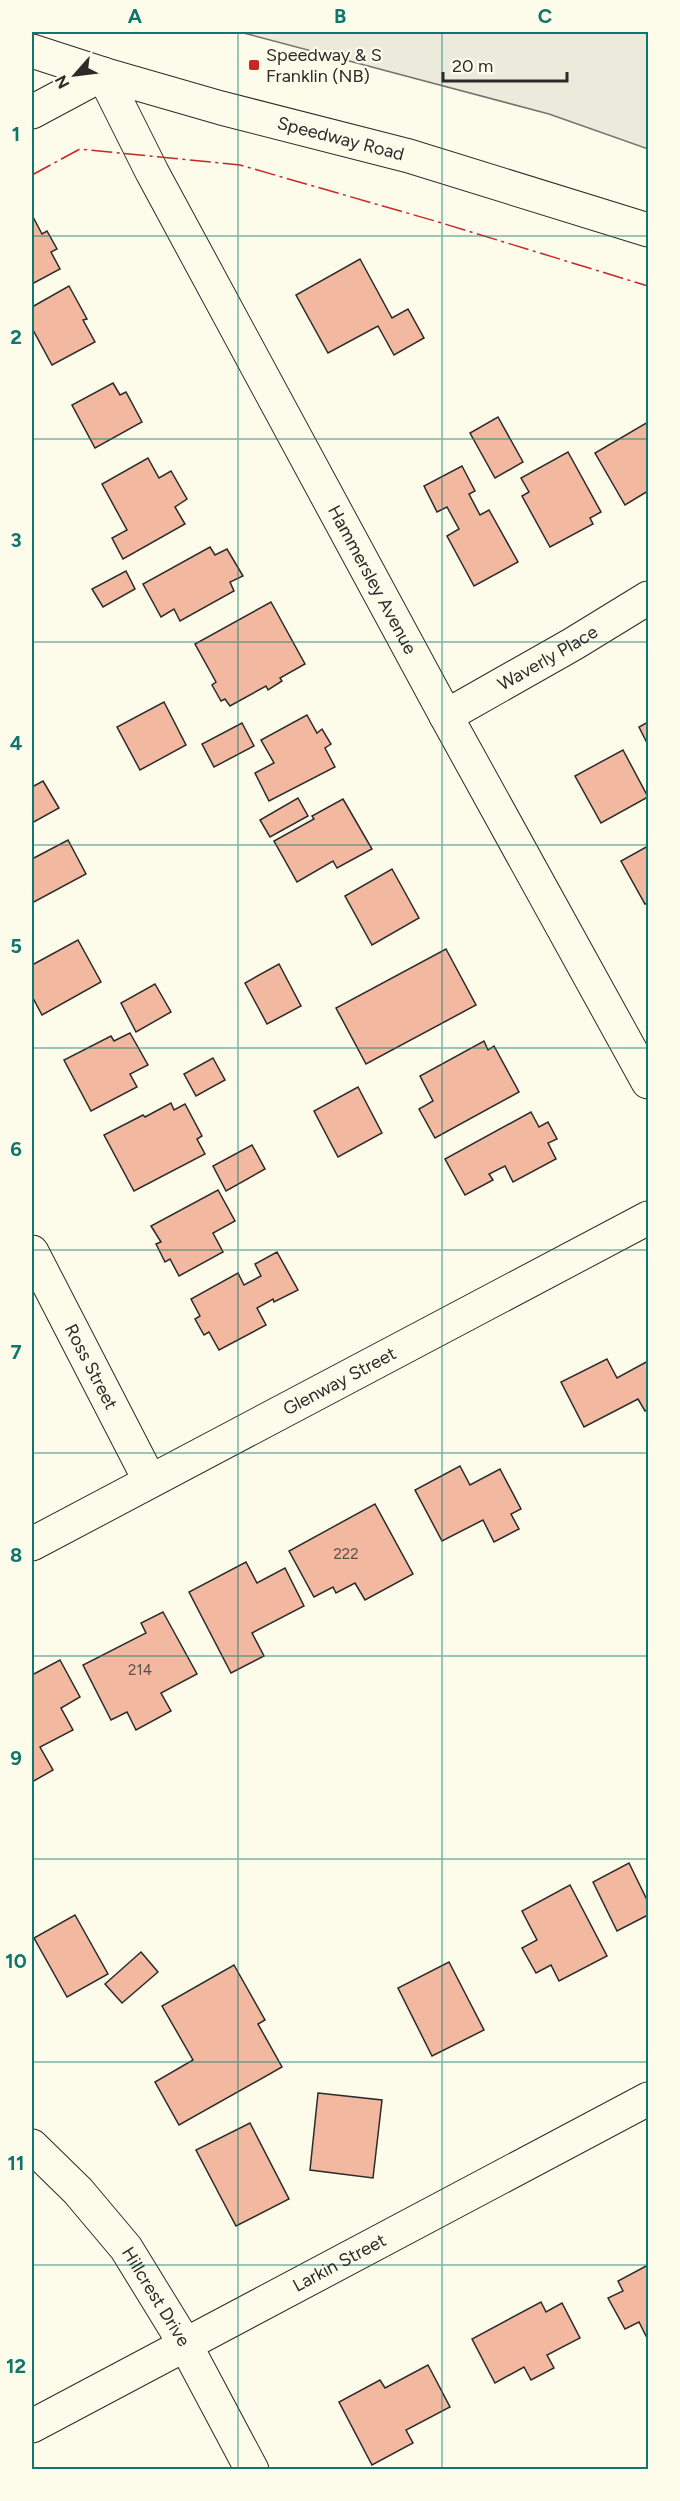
<svg xmlns="http://www.w3.org/2000/svg" width="680" height="2501" font-family="Figtree,sans-serif">
  <style>
    .green { fill: #ecebdb; stroke: #74746e; stroke-width: 1.5 }
    .building { fill: #f2b8a0; stroke: #2b2b2b; stroke-width: 1.5 }
    .lines { fill: none; stroke-linecap: round; stroke-linejoin: round }
    .minor-casing { stroke: #2b2b2b; stroke-width: 35 }
    .tertiary-casing { stroke: #2b2b2b; stroke-width: 35 }
    .secondary-casing { stroke: #2b2b2b; stroke-width: 35 }
    .minor { stroke: #fdfbea; stroke-width: 33 }
    .tertiary { stroke: #fdfbea; stroke-width: 33 }
    .secondary { stroke: #fdfbea; stroke-width: 33 }
    .power { stroke: #c62828; stroke-width: 1.5; stroke-dasharray: 21 4.5 3 4.5; stroke-linecap: butt }
    .grid { fill: none; stroke: #0f766e; stroke-width: 1.5; stroke-opacity: 0.55 }
    .poi-dot { fill: #c62828; stroke: #fdfbea; stroke-width: 2 }
    .labels { text-anchor: middle; stroke-width: 4.5; stroke-linejoin: round; paint-order: stroke }
    .number-label { font-size: 15px; fill: #5d4e48 }
    .poi-label { font-size: 18px; fill: #2b2b2b; stroke: #fdfbea; text-anchor: start }
    .street-label { font-size: 18px; fill: #2b2b2b; stroke: #fdfbea }
    .neatline { fill: none; stroke: #0f766e; stroke-width: 2 }
    .grid-label { font-size: 20px; text-anchor: middle; font-weight: bold; fill: #0f766e }
  </style>
  <rect width="100%" height="100%" fill="#fdfbea"/>
  <!-- green -->
  <path class="green" d="M 240,32 L 648,32 L 648,149 L 549,114 Z"/>
  <!-- building -->
  <g class="building">
    <path d="M 32,215 L 42,234 L 47,231 L 57,249 L 51,252 L 60,269 L 32,284 Z"/>
    <path d="M 360,259 L 392,318 L 408,309 L 424,338 L 394,355 L 378,326 L 328,353 L 296,295 Z"/>
    <path d="M 69,286 L 87,319 L 83,320 L 95,342 L 52,365 L 32,328 L 32,307 Z"/>
    <path d="M 113,383 L 120,395 L 126,392 L 142,422 L 95,448 L 72,405 Z"/>
    <path d="M 498,417 L 523,462 L 495,478 L 470,433 Z"/>
    <path d="M 648,422 L 648,491 L 625,505 L 595,453 Z"/>
    <path d="M 568,452 L 601,512 L 590,518 L 593,524 L 550,547 L 522,496 L 529,492 L 521,478 Z"/>
    <path d="M 148,458 L 159,478 L 171,471 L 187,499 L 175,507 L 185,524 L 123,559 L 112,538 L 127,530 L 102,484 Z"/>
    <path d="M 462,466 L 475,491 L 469,494 L 480,515 L 489,510 L 518,562 L 474,586 L 447,536 L 459,529 L 447,507 L 437,512 L 424,486 Z"/>
    <path d="M 210,547 L 215,555 L 227,549 L 243,576 L 230,582 L 234,591 L 180,621 L 174,609 L 161,617 L 143,584 Z"/>
    <path d="M 126,571 L 135,589 L 103,607 L 92,589 Z"/>
    <path d="M 271,602 L 305,664 L 280,678 L 282,681 L 268,690 L 266,686 L 230,706 L 225,699 L 221,701 L 212,685 L 216,682 L 195,644 Z"/>
    <path d="M 164,702 L 186,745 L 140,770 L 117,727 Z"/>
    <path d="M 307,715 L 317,733 L 322,729 L 331,744 L 325,748 L 335,767 L 269,801 L 255,773 L 274,763 L 261,740 Z"/>
    <path d="M 648,722 L 648,745 L 639,727 Z"/>
    <path d="M 242,723 L 254,746 L 214,767 L 202,744 Z"/>
    <path d="M 623,750 L 648,797 L 601,823 L 575,776 Z"/>
    <path d="M 43,781 L 59,808 L 32,823 L 32,787 Z"/>
    <path d="M 298,798 L 308,816 L 270,837 L 260,820 Z"/>
    <path d="M 343,799 L 372,849 L 337,868 L 333,861 L 297,882 L 274,841 L 314,819 L 312,816 Z"/>
    <path d="M 68,840 L 86,874 L 32,903 L 32,859 Z"/>
    <path d="M 648,846 L 648,903 L 645,904 L 621,861 Z"/>
    <path d="M 392,869 L 419,918 L 372,945 L 345,896 Z"/>
    <path d="M 78,940 L 101,982 L 42,1015 L 34,1000 L 32,1002 L 32,965 Z"/>
    <path d="M 446,949 L 476,1005 L 366,1064 L 336,1008 Z"/>
    <path d="M 279,964 L 301,1006 L 267,1024 L 245,983 Z"/>
    <path d="M 155,984 L 171,1012 L 136,1032 L 121,1003 Z"/>
    <path d="M 130,1033 L 148,1065 L 130,1074 L 137,1087 L 91,1111 L 64,1060 L 111,1036 L 114,1041 Z"/>
    <path d="M 484,1041 L 488,1050 L 494,1046 L 519,1092 L 435,1138 L 419,1109 L 433,1101 L 420,1076 Z"/>
    <path d="M 213,1058 L 225,1080 L 196,1096 L 184,1074 Z"/>
    <path d="M 358,1087 L 382,1133 L 338,1157 L 314,1111 Z"/>
    <path d="M 171,1103 L 174,1110 L 185,1104 L 202,1136 L 197,1139 L 205,1154 L 134,1191 L 104,1135 L 143,1115 L 145,1117 Z"/>
    <path d="M 531,1112 L 539,1127 L 548,1122 L 557,1139 L 548,1143 L 556,1159 L 513,1182 L 505,1166 L 489,1174 L 493,1180 L 465,1195 L 445,1159 Z"/>
    <path d="M 252,1145 L 265,1169 L 226,1191 L 213,1166 Z"/>
    <path d="M 218,1190 L 235,1221 L 213,1233 L 223,1252 L 179,1276 L 170,1259 L 165,1262 L 156,1244 L 161,1242 L 151,1226 Z"/>
    <path d="M 277,1252 L 298,1290 L 274,1302 L 273,1299 L 257,1308 L 266,1325 L 219,1350 L 209,1332 L 204,1335 L 195,1319 L 200,1316 L 191,1299 L 238,1273 L 244,1285 L 261,1276 L 255,1264 Z"/>
    <path d="M 607,1359 L 617,1378 L 648,1361 L 648,1409 L 645,1411 L 638,1399 L 584,1427 L 561,1382 Z"/>
    <path d="M 460,1466 L 470,1485 L 500,1469 L 521,1509 L 511,1514 L 519,1529 L 494,1542 L 483,1520 L 442,1541 L 415,1490 Z"/>
    <path d="M 375,1504 L 413,1574 L 365,1600 L 355,1583 L 336,1593 L 333,1587 L 314,1597 L 289,1551 Z"/>
    <path d="M 246,1562 L 257,1583 L 285,1568 L 304,1606 L 252,1633 L 264,1656 L 231,1673 L 189,1592 Z"/>
    <path d="M 163,1612 L 197,1674 L 161,1693 L 171,1711 L 136,1730 L 127,1712 L 111,1720 L 83,1665 L 146,1633 L 141,1623 Z"/>
    <path d="M 60,1660 L 80,1697 L 61,1708 L 73,1730 L 40,1747 L 53,1770 L 32,1782 L 32,1675 Z"/>
    <path d="M 629,1863 L 648,1902 L 648,1915 L 617,1931 L 593,1882 Z"/>
    <path d="M 570,1885 L 607,1956 L 559,1981 L 551,1965 L 536,1973 L 522,1948 L 537,1940 L 522,1911 Z"/>
    <path d="M 75,1915 L 108,1974 L 67,1997 L 34,1938 Z"/>
    <path d="M 141,1952 L 158,1972 L 122,2003 L 105,1984 Z"/>
    <path d="M 449,1962 L 484,2030 L 432,2056 L 398,1988 Z"/>
    <path d="M 234,1965 L 265,2020 L 258,2024 L 282,2067 L 179,2125 L 155,2082 L 193,2060 L 162,2006 Z"/>
    <path d="M 318,2093 L 382,2100 L 373,2178 L 310,2170 Z"/>
    <path d="M 250,2123 L 289,2199 L 236,2226 L 196,2150 Z"/>
    <path d="M 648,2265 L 648,2340 L 639,2322 L 625,2329 L 608,2298 L 623,2291 L 618,2281 Z"/>
    <path d="M 541,2302 L 546,2312 L 562,2303 L 580,2338 L 547,2355 L 554,2368 L 531,2380 L 524,2367 L 495,2383 L 472,2339 Z"/>
    <path d="M 428,2365 L 450,2407 L 406,2430 L 413,2443 L 372,2465 L 339,2402 L 380,2380 L 385,2388 Z"/>
  </g>
  <g class="lines">
    <defs>
      <g id="minor">
        <path id="s1" d="M 103,74 L 152,172 L 446,716 L 648,1082"/>
        <path id="s2" d="M 446,716 L 573,644 L 648,598"/>
        <path id="s3" d="M 32,1252 L 150,1481"/>
        <path id="s4" d="M 32,1544 L 648,1218"/>
        <path id="s5" d="M 32,2146 L 78,2191 L 126,2248 L 185,2344 L 252,2470"/>
        <path id="s6" d="M 32,2426 L 648,2099"/>
      </g>
      <path id="tertiary" d="M 32,112 L 103,74"/>
      <g id="secondary">
        <path id="s7" d="M 32,51 L 103,74 L 221,108 L 409,156 L 648,230"/>
      </g>
    </defs>
    <!-- minor casing -->
    <use href="#minor" class="minor-casing"/>
    <!-- tertiary casing -->
    <use href="#tertiary" class="tertiary-casing"/>
    <!-- secondary casing -->
    <use href="#secondary" class="secondary-casing"/>
    <!-- minor -->
    <use href="#minor" class="minor"/>
    <!-- tertiary -->
    <use href="#tertiary" class="tertiary"/>
    <!-- secondary -->
    <use href="#secondary" class="secondary"/>
    <!-- power -->
    <path class="power" d="M 32,175 L 80,149 L 240,165 L 435,221 L 648,286"/>
  </g>
  <!-- grid -->
  <path class="grid" d="M 238,32 L 238,2470M 442,32 L 442,2470M 32,236 L 648,236M 32,439 L 648,439M 32,642 L 648,642M 32,845 L 648,845M 32,1048 L 648,1048M 32,1250 L 648,1250M 32,1453 L 648,1453M 32,1656 L 648,1656M 32,1859 L 648,1859M 32,2062 L 648,2062M 32,2265 L 648,2265"/>
  <!-- markers -->
  <rect class="poi-dot" x="248" y="59" width="12" height="12" rx="3"/>
  <g class="labels">
    <!-- number labels -->
    <g class="number-label">
      <text x="346" y="1559">222</text>
      <text x="140" y="1675">214</text>
    </g>
    <!-- poi labels -->
    <g class="poi-label">
      <text x="266" y="61">Speedway &amp; S<tspan x="266" dy="21">Franklin (NB)</tspan></text>
    </g>
    <!-- street labels -->
    <g class="street-label">
      <text dy="6" stroke="none"><textPath href="#s7" startOffset="321">Speedway Road</textPath></text>
      <text dy="6" stroke="none"><textPath href="#s1" startOffset="573">Hammersley Avenue</textPath></text>
      <text dy="6" stroke="none"><textPath href="#s2" startOffset="117">Waverly Place</textPath></text>
      <text dy="6" stroke="none"><textPath href="#s3" startOffset="129">Ross Street</textPath></text>
      <text dy="6" stroke="none"><textPath href="#s4" startOffset="348">Glenway Street</textPath></text>
      <text dy="6" stroke="none"><textPath href="#s6" startOffset="348">Larkin Street</textPath></text>
      <text dy="6" stroke="none"><textPath href="#s5" startOffset="196">Hillcrest Drive</textPath></text>
    </g>
  </g>
  <!-- border -->
  <rect width="680" height="2501" fill="none" stroke="#fdfbea" stroke-width="66"/>
  <!-- north arrow -->
  <g transform="translate(75 75) rotate(242)" stroke="#fdfbea" stroke-width="4.5" paint-order="stroke">
  <path d="M0-4.5L10 22L0 15L-10 22Z" fill="#2b2b2b"/>
  <text y="-9" font-size="16" font-weight="bold" text-anchor="middle" fill="#2b2b2b">N</text>
  </g>
  <!-- scale -->
  <path d="M443 72v9h124v-9" fill="none" stroke="#2b2b2b" stroke-width="3"/>
  <text x="452" y="72" font-size="18" fill="#2b2b2b" stroke="#fdfbea" stroke-width="4.5" paint-order="stroke">20 m</text>
  <rect x="33" y="33" width="614" height="2435" class="neatline"/>
  <g class="grid-label">
    <text x="135" y="23">A</text>
    <text x="340" y="23">B</text>
    <text x="545" y="23">C</text>
    <text x="16" y="141">1</text>
    <text x="16" y="344">2</text>
    <text x="16" y="547">3</text>
    <text x="16" y="750">4</text>
    <text x="16" y="953">5</text>
    <text x="16" y="1156">6</text>
    <text x="16" y="1359">7</text>
    <text x="16" y="1562">8</text>
    <text x="16" y="1765">9</text>
    <text x="16" y="1968">10</text>
    <text x="16" y="2170">11</text>
    <text x="16" y="2373">12</text>
  </g>
</svg>
